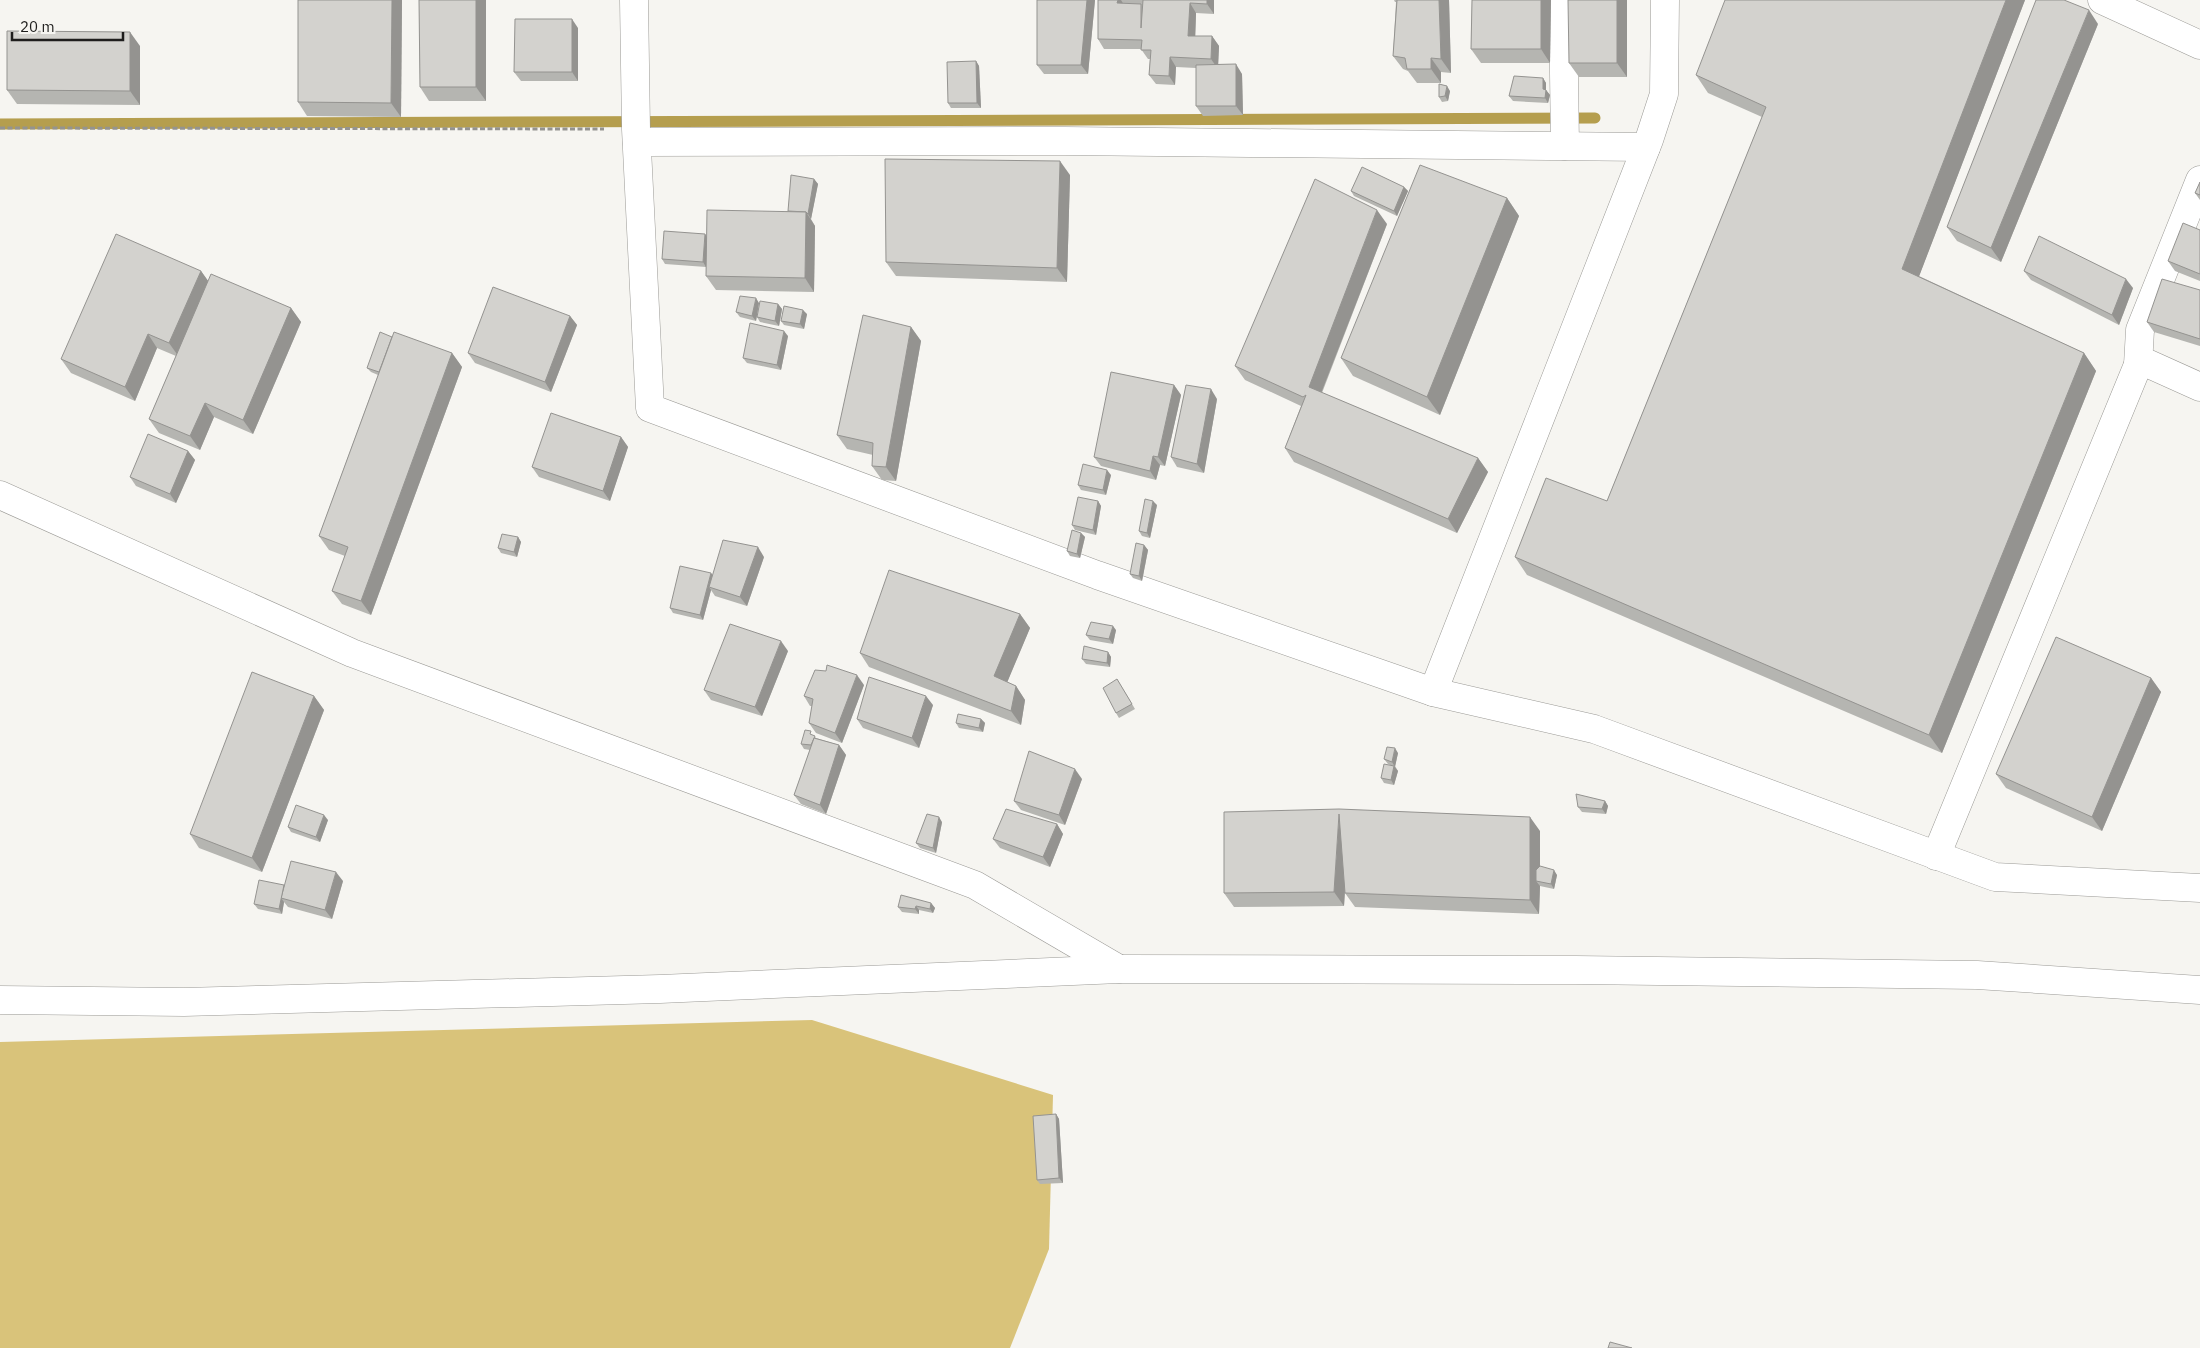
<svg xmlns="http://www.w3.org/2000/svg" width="2200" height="1348" font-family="'IBM Plex Sans',sans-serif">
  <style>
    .green { fill: #d9c37a }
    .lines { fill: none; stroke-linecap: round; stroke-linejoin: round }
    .stream { stroke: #b59e4e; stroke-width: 11 }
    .minor-casing { stroke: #9b9a96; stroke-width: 29 }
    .path { stroke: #949390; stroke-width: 3; stroke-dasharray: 5 2.5; stroke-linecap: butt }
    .minor { stroke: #fff; stroke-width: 28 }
    .wall { fill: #b5b5b1 }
    .shaded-wall { fill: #949390 }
    .building { fill: #d3d2ce; stroke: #949390 }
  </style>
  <rect width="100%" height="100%" fill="#f6f5f1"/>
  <!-- green -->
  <path class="green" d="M 812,1020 L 1053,1095 L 1049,1249 L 1010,1348 L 0,1348 L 0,1042 Z"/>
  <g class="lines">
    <!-- stream -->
    <path class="stream" d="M 0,124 L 1595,118"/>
    <defs>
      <g id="minor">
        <path d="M 634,0 L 636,129 L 650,408 L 1097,575 L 1433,692 L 1594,729 L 1995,877 L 2200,888"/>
        <path d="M 1563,0 L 1565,146"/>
        <path d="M 2102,0 L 2200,45"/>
        <path d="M 637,142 L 1065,141 L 1646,147"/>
        <path d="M 2138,365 L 2140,330 L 2200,180"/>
        <path d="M 0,495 L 352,653 L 975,885 L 1119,969"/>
        <path d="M 1433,692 L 1649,140 L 1664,94 L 1665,0"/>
        <path d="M 1936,856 L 2140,360 L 2200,387"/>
        <path d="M 0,1000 L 184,1002 L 660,989 L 1119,969 L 1576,970 L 1977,975 L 2200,990"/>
      </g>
    </defs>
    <!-- minor casing -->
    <use href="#minor" class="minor-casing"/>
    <!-- path -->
    <path class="path" d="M 0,128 L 604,129"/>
    <!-- minor -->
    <use href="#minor" class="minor"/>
  </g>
  <!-- wall -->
  <g class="wall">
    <path d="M 298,0 L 402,0 L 401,117 L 307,116 L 298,102 Z"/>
    <path d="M 419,0 L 486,0 L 486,101 L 429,101 L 420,87 Z"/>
    <path d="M 1037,0 L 1095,0 L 1088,74 L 1044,74 L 1037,65 Z"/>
    <path d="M 1098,0 L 1214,0 L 1214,14 L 1196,13 L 1195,36 L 1212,36 L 1219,46 L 1218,64 L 1242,74 L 1243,115 L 1203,116 L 1196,106 L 1196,68 L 1176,67 L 1175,85 L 1156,84 L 1149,75 L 1150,59 L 1148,59 L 1141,49 L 1104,49 L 1098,39 Z"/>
    <path d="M 1394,0 L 1449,0 L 1451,73 L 1441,72 L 1441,83 L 1417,83 L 1408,71 L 1403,69 L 1393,56 L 1396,2 L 1395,2 Z"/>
    <path d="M 1472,0 L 1551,0 L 1550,63 L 1481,63 L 1471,49 Z"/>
    <path d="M 1627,0 L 1627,77 L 1579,77 L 1569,63 Z"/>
    <path d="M 2025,0 L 1919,276 L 2084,353 L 2096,371 L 1942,753 L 1527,575 L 1515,557 L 1607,501 L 1762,117 L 1708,93 L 1696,75 Z"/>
    <path d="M 2098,24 L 2001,262 L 1957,241 L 1947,227 Z"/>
    <path d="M 578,28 L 578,81 L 521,81 L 514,72 Z"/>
    <path d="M 140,46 L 140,105 L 17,104 L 7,90 Z"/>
    <path d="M 976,61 L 979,66 L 981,108 L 951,108 L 948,103 Z"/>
    <path d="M 1543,78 L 1546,83 L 1546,90 L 1550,95 L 1548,103 L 1513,101 L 1509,96 Z"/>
    <path d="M 1450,91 L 1448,101 L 1442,102 L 1439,97 Z"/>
    <path d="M 1070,175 L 1067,282 L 896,276 L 886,262 Z"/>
    <path d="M 814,179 L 818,184 L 811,219 L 815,226 L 814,292 L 716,290 L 706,276 L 706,267 L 665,264 L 662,259 L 705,234 L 707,237 L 788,211 Z"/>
    <path d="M 2200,182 L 2200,200 L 2195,193 Z"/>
    <path d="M 1404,187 L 1408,191 L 1397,216 L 1354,196 L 1351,191 Z"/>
    <path d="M 1507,198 L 1519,216 L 1440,415 L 1353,376 L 1341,358 Z"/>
    <path d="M 1387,224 L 1322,393 L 1478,458 L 1488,472 L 1457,533 L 1294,462 L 1285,448 L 1301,406 L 1245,380 L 1235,366 Z"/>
    <path d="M 2200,230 L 2200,281 L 2175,271 L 2168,261 Z"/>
    <path d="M 201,271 L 208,281 L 291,308 L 301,322 L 253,434 L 214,417 L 200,450 L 159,433 L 149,419 L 176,356 L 157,348 L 135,401 L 71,373 L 61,359 Z"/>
    <path d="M 2024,271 L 2133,288 L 2119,325 L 2031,280 Z"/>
    <path d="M 2200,290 L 2200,346 L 2154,332 L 2147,322 Z"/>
    <path d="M 759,303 L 756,321 L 740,317 L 736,312 Z"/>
    <path d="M 778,304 L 782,309 L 779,326 L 760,322 L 757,317 Z"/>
    <path d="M 807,314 L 804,329 L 784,325 L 781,321 Z"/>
    <path d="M 570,316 L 577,325 L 551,392 L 475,363 L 468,353 Z"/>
    <path d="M 911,327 L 921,341 L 896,481 L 882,480 L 872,466 L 873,455 L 847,449 L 837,435 Z"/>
    <path d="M 788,336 L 781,370 L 747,363 L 743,358 Z"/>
    <path d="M 392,337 L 452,353 L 462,367 L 371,615 L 342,604 L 332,591 L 345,556 L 329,550 L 319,536 L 378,375 L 371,372 L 367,368 Z"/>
    <path d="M 1174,385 L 1181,395 L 1165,466 L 1160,465 L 1156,480 L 1101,466 L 1094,457 Z"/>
    <path d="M 1217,399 L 1204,473 L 1177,467 L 1171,457 Z"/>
    <path d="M 621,437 L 628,447 L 610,501 L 539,477 L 532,467 Z"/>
    <path d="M 188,451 L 195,460 L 176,503 L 136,486 L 130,477 Z"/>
    <path d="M 1111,475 L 1106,495 L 1081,490 L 1078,485 Z"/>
    <path d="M 1098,501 L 1101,506 L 1096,535 L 1075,530 L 1072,525 Z"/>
    <path d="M 1157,505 L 1150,538 L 1142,536 L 1139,531 Z"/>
    <path d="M 1081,533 L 1085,537 L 1080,558 L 1070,556 L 1067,551 Z"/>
    <path d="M 518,537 L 521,542 L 517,557 L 501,553 L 498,548 Z"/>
    <path d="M 1144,545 L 1148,550 L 1142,581 L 1133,578 L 1130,574 Z"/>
    <path d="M 764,557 L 747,606 L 715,596 L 711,590 L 703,620 L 673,613 L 670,608 L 712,575 Z"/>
    <path d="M 1020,614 L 1030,628 L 1007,682 L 1016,686 L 1025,700 L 1021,725 L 869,667 L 860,653 Z"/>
    <path d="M 1116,630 L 1113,644 L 1090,640 L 1086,635 Z"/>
    <path d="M 788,651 L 762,716 L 711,700 L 704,690 Z"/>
    <path d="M 1108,652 L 1111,657 L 1110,667 L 1086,664 L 1082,659 Z"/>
    <path d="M 2151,678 L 2161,692 L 2102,831 L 2006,788 L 1996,774 Z"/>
    <path d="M 1117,679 L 1135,709 L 1119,718 L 1116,713 Z"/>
    <path d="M 864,685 L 842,743 L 816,733 L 809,723 L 812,706 L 810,706 L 804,696 Z"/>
    <path d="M 314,696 L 324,710 L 262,872 L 199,848 L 190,834 Z"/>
    <path d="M 933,705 L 919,748 L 863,728 L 857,719 Z"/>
    <path d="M 981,719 L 985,723 L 983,732 L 959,728 L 956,723 Z"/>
    <path d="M 814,736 L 816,738 L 839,745 L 846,755 L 826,814 L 801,804 L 794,795 L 810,750 L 804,749 L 801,744 Z"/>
    <path d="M 1398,753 L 1395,766 L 1398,771 L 1394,785 L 1384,783 L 1381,778 L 1392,766 L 1388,764 L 1384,759 Z"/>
    <path d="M 1082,779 L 1065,825 L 1021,810 L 1014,801 Z"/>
    <path d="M 1605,801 L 1608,806 L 1606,814 L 1582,812 L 1578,807 Z"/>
    <path d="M 328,820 L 320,842 L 291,832 L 288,827 Z"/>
    <path d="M 942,822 L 936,853 L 920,848 L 916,843 Z"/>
    <path d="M 1057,824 L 1063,834 L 1050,867 L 1000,848 L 993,839 Z"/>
    <path d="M 1540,831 L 1540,867 L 1557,875 L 1554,889 L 1540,886 L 1539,914 L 1355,907 L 1345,893 L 1345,890 L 1344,906 L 1234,907 L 1224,893 Z"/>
    <path d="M 343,881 L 332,919 L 288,907 L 284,902 L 282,914 L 258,909 L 254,904 L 284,885 L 284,886 Z"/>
    <path d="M 931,903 L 935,908 L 933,913 L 919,910 L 919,914 L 902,912 L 898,907 Z"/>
    <path d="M 1056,1114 L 1059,1119 L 1063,1183 L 1040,1184 L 1037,1180 Z"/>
  </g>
  <!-- shaded-wall -->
  <g class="shaded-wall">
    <path d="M 392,0 L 402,0 L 401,117 L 391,103 Z"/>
    <path d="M 476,0 L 486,0 L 486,101 L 476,87 Z"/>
    <path d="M 1087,0 L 1095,0 L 1088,74 L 1081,65 Z"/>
    <path d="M 1118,0 L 1121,0 L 1124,5 L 1117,3 Z"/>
    <path d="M 1207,0 L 1214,0 L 1214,14 L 1207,4 Z"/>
    <path d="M 1439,0 L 1449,0 L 1451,73 L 1441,59 Z"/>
    <path d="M 1541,0 L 1551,0 L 1550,63 L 1541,49 Z"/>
    <path d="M 1617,0 L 1627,0 L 1627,77 L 1617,63 Z"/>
    <path d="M 2006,0 L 2025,0 L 1915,287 L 1902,269 Z"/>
    <path d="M 1190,3 L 1196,13 L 1195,45 L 1188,36 Z"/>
    <path d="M 2089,10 L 2098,24 L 2001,262 L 1991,248 Z"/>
    <path d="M 572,19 L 578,28 L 578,81 L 572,72 Z"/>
    <path d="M 130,32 L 140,46 L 140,105 L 130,91 Z"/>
    <path d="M 1212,36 L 1219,46 L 1218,69 L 1211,59 Z"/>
    <path d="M 1170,57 L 1176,67 L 1175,85 L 1169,76 Z"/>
    <path d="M 1431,58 L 1441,72 L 1441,83 L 1431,69 Z"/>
    <path d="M 976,61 L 979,66 L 981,108 L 977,103 Z"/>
    <path d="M 1236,64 L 1242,74 L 1243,115 L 1236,106 Z"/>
    <path d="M 1543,78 L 1546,83 L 1546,90 L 1550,95 L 1548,103 L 1545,98 L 1543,89 Z"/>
    <path d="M 1447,86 L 1450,91 L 1448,101 L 1445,96 Z"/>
    <path d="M 1060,161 L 1070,175 L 1067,282 L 1057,268 Z"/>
    <path d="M 814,179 L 818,184 L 811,219 L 808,214 Z"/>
    <path d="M 1404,187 L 1408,191 L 1397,216 L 1394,211 Z"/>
    <path d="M 1507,198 L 1519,216 L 1440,415 L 1427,397 Z"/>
    <path d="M 1377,210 L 1387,224 L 1318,401 L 1309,387 Z"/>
    <path d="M 806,212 L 815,226 L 814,292 L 805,278 Z"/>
    <path d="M 705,234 L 708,239 L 706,267 L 703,262 Z"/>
    <path d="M 201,271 L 211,285 L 179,357 L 169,343 Z"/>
    <path d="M 2126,279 L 2133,288 L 2119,325 L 2112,315 Z"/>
    <path d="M 756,298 L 759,303 L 756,321 L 752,316 Z"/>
    <path d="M 778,304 L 782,309 L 779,326 L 775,321 Z"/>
    <path d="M 291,308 L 301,322 L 253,434 L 243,420 Z"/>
    <path d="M 803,310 L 807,314 L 804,329 L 800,324 Z"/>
    <path d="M 570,316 L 577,325 L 551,392 L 545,382 Z"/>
    <path d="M 911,327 L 921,341 L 896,481 L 886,467 Z"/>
    <path d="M 784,331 L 788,336 L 781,370 L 777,365 Z"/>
    <path d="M 148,334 L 157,348 L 135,401 L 125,387 Z"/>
    <path d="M 452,353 L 462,367 L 371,615 L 361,601 Z"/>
    <path d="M 2084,353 L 2096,371 L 1942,753 L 1929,735 Z"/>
    <path d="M 1174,385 L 1181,395 L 1165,466 L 1158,457 Z"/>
    <path d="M 1211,389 L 1217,399 L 1204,473 L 1197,464 Z"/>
    <path d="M 205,403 L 214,417 L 200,450 L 190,436 Z"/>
    <path d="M 621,437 L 628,447 L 610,501 L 603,491 Z"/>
    <path d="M 188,451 L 195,460 L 176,503 L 170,494 Z"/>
    <path d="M 1153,456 L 1160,465 L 1156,480 L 1150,471 Z"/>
    <path d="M 1478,458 L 1488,472 L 1457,533 L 1448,519 Z"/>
    <path d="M 1107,470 L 1111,475 L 1106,495 L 1103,490 Z"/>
    <path d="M 1098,501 L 1101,506 L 1096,535 L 1093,530 Z"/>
    <path d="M 1153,501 L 1157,505 L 1150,538 L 1147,533 Z"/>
    <path d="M 1081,533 L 1085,537 L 1080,558 L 1077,554 Z"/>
    <path d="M 518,537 L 521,542 L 517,557 L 514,552 Z"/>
    <path d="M 1144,545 L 1148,550 L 1142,581 L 1139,576 Z"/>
    <path d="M 758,547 L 764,557 L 747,606 L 740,597 Z"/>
    <path d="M 711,573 L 715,578 L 709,587 L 711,590 L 703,620 L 700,615 Z"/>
    <path d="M 1020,614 L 1030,628 L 1004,690 L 994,676 Z"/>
    <path d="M 1113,626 L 1116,630 L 1113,644 L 1109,639 Z"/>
    <path d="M 781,641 L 788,651 L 762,716 L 755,707 Z"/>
    <path d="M 1108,652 L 1111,657 L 1110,667 L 1107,663 Z"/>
    <path d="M 857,675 L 864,685 L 842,743 L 835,733 Z"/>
    <path d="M 2151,678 L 2161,692 L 2102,831 L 2092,817 Z"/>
    <path d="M 1016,686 L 1025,700 L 1021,725 L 1011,711 Z"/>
    <path d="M 314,696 L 324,710 L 262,872 L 252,858 Z"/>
    <path d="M 926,696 L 933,705 L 919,748 L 912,738 Z"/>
    <path d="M 981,719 L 985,723 L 983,732 L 979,728 Z"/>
    <path d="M 839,745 L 846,755 L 826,814 L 820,805 Z"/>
    <path d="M 1395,748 L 1398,753 L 1395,767 L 1392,762 Z"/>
    <path d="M 1394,766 L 1398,771 L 1394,785 L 1391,780 Z"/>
    <path d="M 1075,769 L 1082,779 L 1065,825 L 1059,815 Z"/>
    <path d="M 1605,801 L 1608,806 L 1606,814 L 1602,809 Z"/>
    <path d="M 1339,814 L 1349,828 L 1344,906 L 1334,892 Z"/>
    <path d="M 324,815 L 328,820 L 320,842 L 316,837 Z"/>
    <path d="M 939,817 L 942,822 L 936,853 L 933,848 Z"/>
    <path d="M 1530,817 L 1540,831 L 1540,882 L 1536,881 L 1540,886 L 1539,914 L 1530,900 Z"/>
    <path d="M 1057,824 L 1063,834 L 1050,867 L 1043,857 Z"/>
    <path d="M 1554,870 L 1557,875 L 1554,889 L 1551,884 Z"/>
    <path d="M 336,872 L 343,881 L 332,919 L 325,910 Z"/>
    <path d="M 284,885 L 287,890 L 281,898 L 284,902 L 282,914 L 279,909 Z"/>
    <path d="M 931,903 L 935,908 L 933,913 L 930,909 Z"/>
    <path d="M 916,906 L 919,910 L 919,914 L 915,909 Z"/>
    <path d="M 1056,1114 L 1059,1119 L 1063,1183 L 1059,1178 Z"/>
  </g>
  <!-- building -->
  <g class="building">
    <path d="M 298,0 L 392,0 L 391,103 L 298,102 Z"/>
    <path d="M 419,0 L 476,0 L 476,87 L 420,87 Z"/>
    <path d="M 1037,0 L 1087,0 L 1081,65 L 1037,65 Z"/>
    <path d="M 1098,0 L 1118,0 L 1117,3 L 1141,4 L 1141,28 L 1143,0 L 1207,0 L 1207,4 L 1190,3 L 1188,36 L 1212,36 L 1211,59 L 1170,57 L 1169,76 L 1149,75 L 1151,50 L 1141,50 L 1142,40 L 1098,39 Z"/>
    <path d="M 1397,0 L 1439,0 L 1441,59 L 1431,58 L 1431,69 L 1407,69 L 1405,58 L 1393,56 Z"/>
    <path d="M 1472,0 L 1541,0 L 1541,49 L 1471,49 Z"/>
    <path d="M 1568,0 L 1617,0 L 1617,63 L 1569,63 Z"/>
    <path d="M 1725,0 L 2006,0 L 1902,269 L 2084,353 L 1929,735 L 1515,557 L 1546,478 L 1607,501 L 1766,107 L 1696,75 Z"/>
    <path d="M 2036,0 L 2064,0 L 2089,10 L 1991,248 L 1947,227 Z"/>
    <path d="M 515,19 L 572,19 L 572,72 L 514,72 Z"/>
    <path d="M 7,31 L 130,32 L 130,91 L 7,90 Z"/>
    <path d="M 976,61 L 977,103 L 948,103 L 947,62 Z"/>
    <path d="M 1236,64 L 1236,106 L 1196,106 L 1196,65 Z"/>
    <path d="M 1514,76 L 1543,78 L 1543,89 L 1546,90 L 1545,98 L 1509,96 Z"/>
    <path d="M 1439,84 L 1447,86 L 1445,96 L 1439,97 Z"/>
    <path d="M 885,159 L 1060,161 L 1057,268 L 886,262 Z"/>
    <path d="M 1420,165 L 1507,198 L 1427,397 L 1341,358 Z"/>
    <path d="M 1362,167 L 1404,187 L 1394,211 L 1351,191 Z"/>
    <path d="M 791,175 L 814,179 L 808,214 L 806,212 L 788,211 Z"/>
    <path d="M 1315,179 L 1377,210 L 1309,387 L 1478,458 L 1448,519 L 1285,448 L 1306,395 L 1303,397 L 1235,366 Z"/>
    <path d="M 2200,182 L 2200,195 L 2195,193 Z"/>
    <path d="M 707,210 L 806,212 L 805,278 L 706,276 Z"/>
    <path d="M 2183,223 L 2200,230 L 2200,274 L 2168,261 Z"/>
    <path d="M 664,231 L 705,234 L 703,262 L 662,259 Z"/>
    <path d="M 116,234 L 201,271 L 169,343 L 148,334 L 125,387 L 61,359 Z"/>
    <path d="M 2039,236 L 2126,279 L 2112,315 L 2024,271 Z"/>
    <path d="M 211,274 L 291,308 L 243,420 L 205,403 L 190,436 L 149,419 Z"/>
    <path d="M 2162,279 L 2200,290 L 2200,339 L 2147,322 Z"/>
    <path d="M 493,287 L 570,316 L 545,382 L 468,353 Z"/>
    <path d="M 740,296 L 756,298 L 752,316 L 736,312 Z"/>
    <path d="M 760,301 L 778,304 L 775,321 L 757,317 Z"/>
    <path d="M 784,306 L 803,310 L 800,324 L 781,321 Z"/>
    <path d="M 863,315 L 911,327 L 886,467 L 872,466 L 873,443 L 837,435 Z"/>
    <path d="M 750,323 L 784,331 L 777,365 L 743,358 Z"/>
    <path d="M 380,332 L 392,337 L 379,372 L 367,368 Z"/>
    <path d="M 394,332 L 452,353 L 361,601 L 332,591 L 348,547 L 319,536 Z"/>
    <path d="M 1111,372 L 1174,385 L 1158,457 L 1153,456 L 1150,471 L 1094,457 Z"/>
    <path d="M 1186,385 L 1211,389 L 1197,464 L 1171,457 Z"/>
    <path d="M 551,413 L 621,437 L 603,491 L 532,467 Z"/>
    <path d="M 148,434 L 188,451 L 170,494 L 130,477 Z"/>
    <path d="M 1083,464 L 1107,470 L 1103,490 L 1078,485 Z"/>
    <path d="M 1078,497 L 1098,501 L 1093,530 L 1072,525 Z"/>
    <path d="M 1145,499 L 1153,501 L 1147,533 L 1139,531 Z"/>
    <path d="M 1072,530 L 1081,533 L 1077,554 L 1067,551 Z"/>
    <path d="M 502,534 L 518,537 L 514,552 L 498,548 Z"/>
    <path d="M 723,540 L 758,547 L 740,597 L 709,587 Z"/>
    <path d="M 1136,543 L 1144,545 L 1139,576 L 1130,574 Z"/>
    <path d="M 680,566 L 711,573 L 700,615 L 670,608 Z"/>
    <path d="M 889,570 L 1020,614 L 994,676 L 1016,686 L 1011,711 L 860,653 Z"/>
    <path d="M 1091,622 L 1113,626 L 1109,639 L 1086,635 Z"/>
    <path d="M 730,624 L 781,641 L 755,707 L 704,690 Z"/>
    <path d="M 2056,637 L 2151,678 L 2092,817 L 1996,774 Z"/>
    <path d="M 1084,646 L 1108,652 L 1107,663 L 1082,659 Z"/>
    <path d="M 827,665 L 857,675 L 835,733 L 809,723 L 813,699 L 804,696 L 815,670 L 826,671 Z"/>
    <path d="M 252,672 L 314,696 L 252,858 L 190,834 Z"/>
    <path d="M 869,677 L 926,696 L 912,738 L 857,719 Z"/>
    <path d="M 1117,679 L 1132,704 L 1116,713 L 1103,688 Z"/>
    <path d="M 958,714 L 981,719 L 979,728 L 956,723 Z"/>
    <path d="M 805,730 L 811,731 L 810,734 L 815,736 L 811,745 L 801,744 Z"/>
    <path d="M 814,738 L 839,745 L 820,805 L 794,795 Z"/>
    <path d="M 1387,747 L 1395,748 L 1392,762 L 1384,759 Z"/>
    <path d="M 1029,751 L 1075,769 L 1059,815 L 1014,801 Z"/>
    <path d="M 1384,764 L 1394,766 L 1391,780 L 1381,778 Z"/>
    <path d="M 1576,794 L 1605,801 L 1602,809 L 1578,807 Z"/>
    <path d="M 296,805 L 324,815 L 316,837 L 288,827 Z"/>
    <path d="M 1006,809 L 1057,824 L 1043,857 L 993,839 Z"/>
    <path d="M 1339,809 L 1530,817 L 1530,900 L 1345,893 L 1339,814 L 1334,892 L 1224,893 L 1224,812 Z"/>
    <path d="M 927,814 L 939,817 L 933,848 L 916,843 Z"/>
    <path d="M 291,861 L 336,872 L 325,910 L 281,898 Z"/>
    <path d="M 1540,866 L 1554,870 L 1551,884 L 1536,881 L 1536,870 Z"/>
    <path d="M 259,880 L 284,885 L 279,909 L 254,904 Z"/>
    <path d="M 901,895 L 931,903 L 930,909 L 916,906 L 915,909 L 898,907 Z"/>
    <path d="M 1056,1114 L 1059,1178 L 1037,1180 L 1033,1116 Z"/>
    <path d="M 1610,1342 L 1632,1348 L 1608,1348 Z"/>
  </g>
  <!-- scale -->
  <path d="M12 32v8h111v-8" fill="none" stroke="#1f1e1d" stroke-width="2.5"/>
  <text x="20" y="32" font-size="15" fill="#1f1e1d" stroke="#f6f5f1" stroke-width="4" paint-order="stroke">20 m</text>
</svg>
